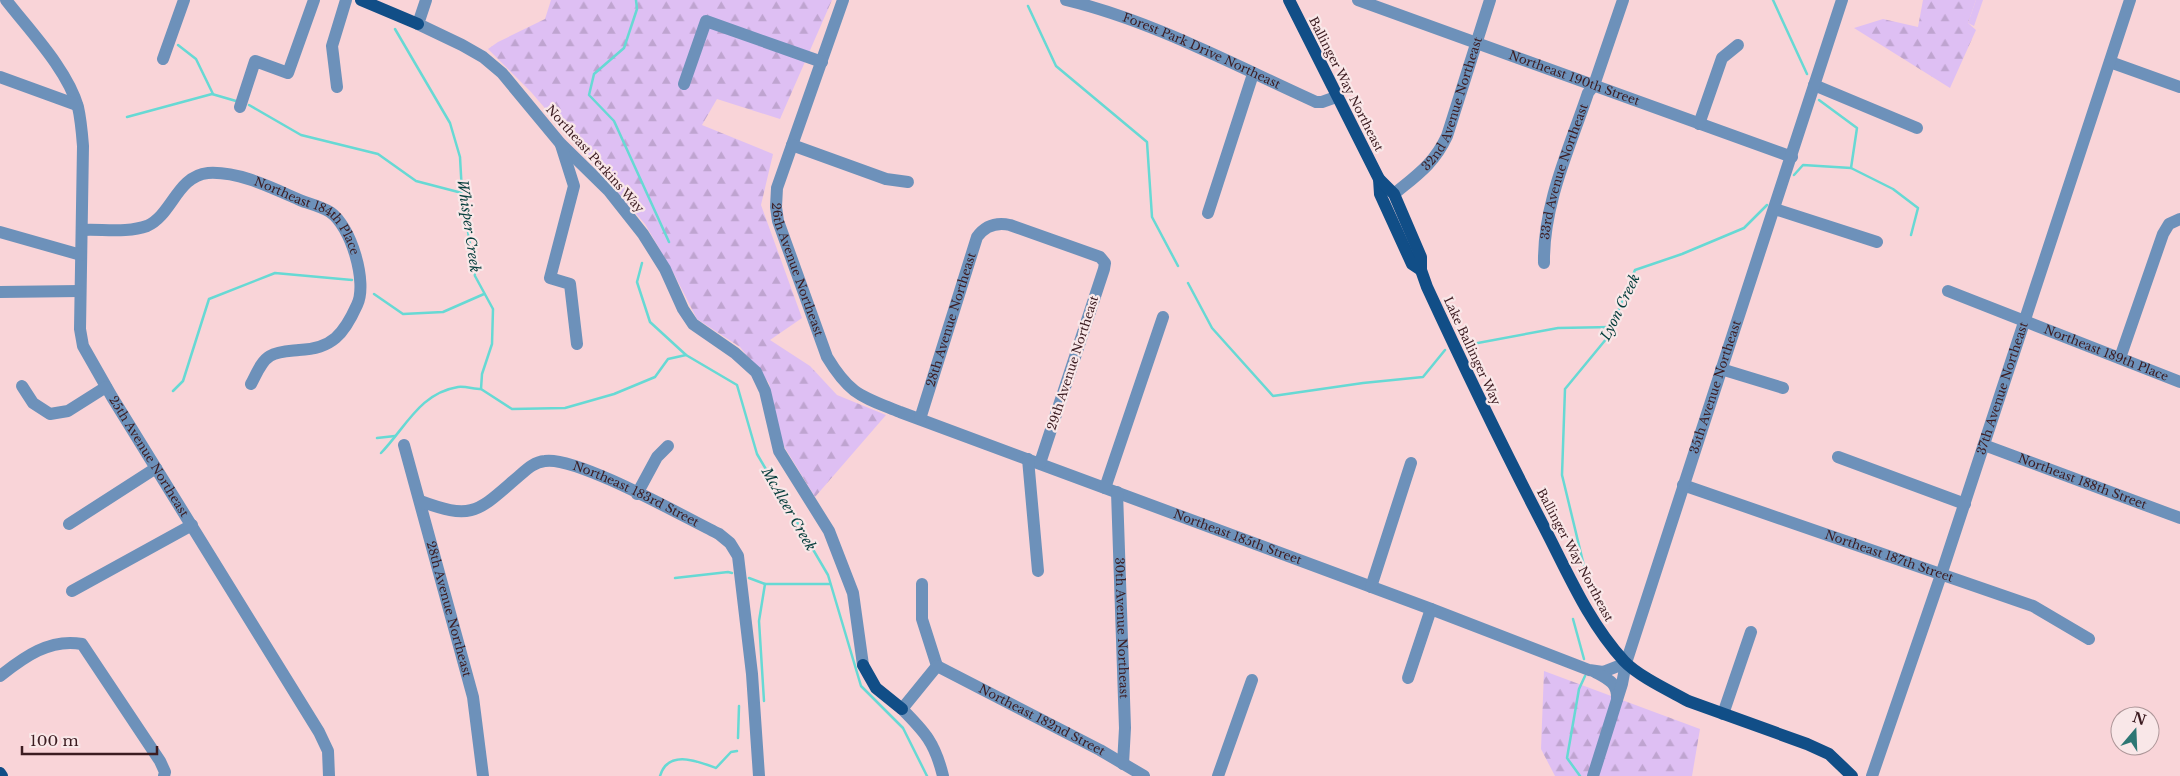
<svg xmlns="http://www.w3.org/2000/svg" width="2180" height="776" font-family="'Libre Baskerville',serif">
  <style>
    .forest { fill: url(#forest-firs) }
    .park { fill: #debff3 }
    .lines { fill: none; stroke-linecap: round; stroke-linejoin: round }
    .stream { stroke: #67d9d4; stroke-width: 2.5 }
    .minor { stroke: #6d91ba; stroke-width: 12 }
    .major { stroke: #114e87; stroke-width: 12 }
    .labels { text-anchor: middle; stroke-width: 4.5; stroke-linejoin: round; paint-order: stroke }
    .street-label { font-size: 12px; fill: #3c1c21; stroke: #f9e7e8 }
    .water-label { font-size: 14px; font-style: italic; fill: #063e3c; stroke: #f9e7e8 }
  </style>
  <defs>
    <pattern id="forest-firs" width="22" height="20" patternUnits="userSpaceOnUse" patternTransform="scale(1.25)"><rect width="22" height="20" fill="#debff3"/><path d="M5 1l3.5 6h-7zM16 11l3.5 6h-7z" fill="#bfa4d0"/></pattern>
  </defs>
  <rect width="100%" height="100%" fill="#f9d4d8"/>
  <!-- forest -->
  <g class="forest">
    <path d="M 551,0 L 832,0 L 780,119 L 717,99 L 702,125 L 773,154 L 761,205 L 802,318 L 770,340 L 810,366 L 837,395 L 886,415 L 815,497 L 782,443 L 769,383 L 740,347 L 697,319 L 673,272 L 645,224 L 531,92 L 488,49 L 498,42 L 545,19 Z"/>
    <path d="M 1923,0 L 1976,0 L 1968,23 L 1976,30 L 1950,88 L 1854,28 L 1883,19 L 1918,27 Z"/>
    <path d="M 1544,671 L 1700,729 L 1692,776 L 1555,776 L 1541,749 Z"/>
  </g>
  <!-- park -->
  <path class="park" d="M 1976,0 L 1983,0 L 1974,26 L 1968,23 Z"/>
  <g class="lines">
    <!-- stream -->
    <g class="stream">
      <path d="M 636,0 L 637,9 L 624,48 L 594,74 L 589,95 L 614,121 L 669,242"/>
      <path d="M 1773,0 L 1807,74"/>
      <path d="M 1028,6 L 1056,66 L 1147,142 L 1152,217 L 1178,266"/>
      <path d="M 395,29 L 450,123 L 460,157 L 462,193 L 475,276 L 493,309 L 492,344 L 482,374 L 481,389 L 512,409 L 565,408 L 614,394 L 655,377 L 668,359 L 686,355"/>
      <path d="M 178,45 L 196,59 L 213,94"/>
      <path d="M 249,105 L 301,135 L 378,154 L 416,181 L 462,193"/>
      <path d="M 127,117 L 212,94 L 236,101"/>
      <path d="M 1851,168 L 1893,189 L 1918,208 L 1911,235"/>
      <path d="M 1794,175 L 1803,165 L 1851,168 L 1857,128 L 1819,100"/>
      <path d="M 642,263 L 637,282 L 650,322 L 686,355 L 737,385 L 757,454 L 828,575 L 861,686 L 903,728 L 927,776"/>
      <path d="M 1188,283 L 1212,328 L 1273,396 L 1363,383 L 1423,377 L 1445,350"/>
      <path d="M 374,294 L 403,314 L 443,312 L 484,294"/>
      <path d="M 1467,345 L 1558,328 L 1612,327"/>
      <path d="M 173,391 L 183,381 L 209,299 L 275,273 L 352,280"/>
      <path d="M 377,438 L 395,436"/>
      <path d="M 381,453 C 406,427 420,393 458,387 C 465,386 474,389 481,389"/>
      <path d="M 1584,566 L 1562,475 L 1565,389 L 1607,338 L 1635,270 L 1682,254 L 1744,228 L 1767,205"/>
      <path d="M 675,578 L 728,572 L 732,573"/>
      <path d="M 749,578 L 765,584 L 830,584"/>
      <path d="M 1573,619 L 1584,659"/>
      <path d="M 764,701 L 759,621 L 765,584"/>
      <path d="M 738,738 L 739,706"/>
      <path d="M 660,776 C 668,749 697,761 716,768 L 731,752 L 737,751"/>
      <path d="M 1580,776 L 1567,758 L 1579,689 L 1585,676"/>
    </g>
    <!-- minor -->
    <g class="minor">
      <path id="s1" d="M 6,0 C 30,31 67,69 78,107 C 81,120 82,133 83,146 L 80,329 L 83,346 L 112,397 L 319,732 L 328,751 L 329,776"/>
      <path d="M 426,0 L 418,24 L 462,45 L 483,57 L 502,73 L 560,143 L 609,191 L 643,234 L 665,269 L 683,309 L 693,324 L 735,353 L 756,372 L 765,391 L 779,451 L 829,531 L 853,593 L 863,665"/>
      <path id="s2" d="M 843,0 L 777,188 L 776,207 L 778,221 L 827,357 C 850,395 861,396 900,412 L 1431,609 L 1589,670 L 1603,672 L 1626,663"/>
      <path id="s3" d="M 1066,0 C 1153,21 1234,65 1316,102 L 1322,102 L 1336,97"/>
      <path id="s4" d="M 1358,0 L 1792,157"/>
      <path d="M 163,59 L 184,0"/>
      <path d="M 2110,62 L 2180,87"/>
      <path d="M 0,77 L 77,105"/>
      <path d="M 684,84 L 706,21 L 822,62"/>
      <path d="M 1814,85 L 1917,128"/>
      <path d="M 337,87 L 332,46 L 346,0"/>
      <path d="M 240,107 L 255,61 L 288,73 L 314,0"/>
      <path d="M 1699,124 L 1722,58 L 1738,45"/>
      <path d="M 561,145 L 574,186 L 550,278 L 570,284 L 577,344"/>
      <path d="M 792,145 L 886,179 L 908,182"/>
      <path id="s5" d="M 1394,194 C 1417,175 1434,164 1447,136 L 1490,0"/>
      <path d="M 1775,209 L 1877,242"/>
      <path d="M 1208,213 L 1253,74"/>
      <path id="s6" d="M 83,230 C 102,229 128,233 147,226 C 172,215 177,176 208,173 C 240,171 274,189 302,201 C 311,204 322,207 330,212 C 351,226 368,283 357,305 C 344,334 332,349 299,350 C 290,351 278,351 270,356 C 261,361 256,375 251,384"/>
      <path d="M 0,232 L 81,255"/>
      <path id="s7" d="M 1544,263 C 1543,204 1570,147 1588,93 L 1594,85 L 1623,0"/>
      <path id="s8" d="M 1948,291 L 2180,382"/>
      <path d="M 0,292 L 80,291"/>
      <path d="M 2120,358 L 2163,234 L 2169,224 L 2180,219"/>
      <path d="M 1721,369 L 1783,388"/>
      <path d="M 22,386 L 33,403 L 50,414 L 68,411 L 106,387"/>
      <path id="s9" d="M 920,419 L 977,237 C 985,226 996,222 1010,225 L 1100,257 L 1105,263 L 1104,269 L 1040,463"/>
      <path id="s10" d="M 404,445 L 473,697 L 483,776"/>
      <path id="s11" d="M 1984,445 L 2180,518"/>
      <path d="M 1838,457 L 1965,504"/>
      <path d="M 1028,459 L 1038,571"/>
      <path id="s12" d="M 1683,485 L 2033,606 L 2089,639"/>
      <path d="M 1105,488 L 1163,317"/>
      <path id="s13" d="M 1117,492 L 1125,728 L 1123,764"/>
      <path d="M 637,494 L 657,457 L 668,446"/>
      <path id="s14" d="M 420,501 C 474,521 478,511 519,476 C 527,469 534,462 545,461 C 577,456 686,518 719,534 L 730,543 L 738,556 L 752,674 L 759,776"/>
      <path d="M 69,524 L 156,468"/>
      <path d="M 922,584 L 922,619 L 937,666"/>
      <path d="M 1371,587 L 1411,463"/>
      <path d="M 72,591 L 192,525"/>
      <path id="s15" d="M 937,666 L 1100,750 L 1144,776"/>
      <path d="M 937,666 L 902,709 C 925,732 935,743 943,776"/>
      <path d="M 1595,672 C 1608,679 1618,683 1617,699"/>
      <path d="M 0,676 C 24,657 50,638 82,644 L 160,761 L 165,772 L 164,776"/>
      <path d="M 1408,678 L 1431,609"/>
      <path d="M 1723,714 L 1751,632"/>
      <path d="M 1218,776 L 1252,680"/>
      <path id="s16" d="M 1593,776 L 1622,684 L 1626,663 C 1697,441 1770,221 1842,0"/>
      <path id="s17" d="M 1872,776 L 1941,575 L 2130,0"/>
    </g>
    <!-- major -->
    <g class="major">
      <path d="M 361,0 L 418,24"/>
      <path d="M 1289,0 L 1379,179 L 1380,194 L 1412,264 L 1421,270"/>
      <path d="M 1379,179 L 1394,194 L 1421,257 L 1421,270 L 1427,287 C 1464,367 1502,446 1543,525 C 1567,571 1588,622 1624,661 C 1638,676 1670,691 1688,701 L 1807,744 L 1829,754 L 1852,776"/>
      <path d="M 863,665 L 876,688 L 902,709"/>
      <path d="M 0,773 L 2,776"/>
    </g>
  </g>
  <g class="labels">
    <!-- street labels -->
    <g class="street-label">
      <text dy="4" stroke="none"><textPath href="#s3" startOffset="145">Forest Park Drive Northeast</textPath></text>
      <text dy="4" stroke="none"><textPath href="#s4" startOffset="230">Northeast 190th Street</textPath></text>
      <text transform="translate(1346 84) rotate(63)" y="4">Ballinger Way Northeast</text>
      <text dy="4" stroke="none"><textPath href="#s5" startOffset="111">32nd Avenue Northeast</textPath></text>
      <text transform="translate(595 159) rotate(48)" y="4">Northeast Perkins Way</text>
      <text dy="4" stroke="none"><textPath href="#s7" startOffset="94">33rd Avenue Northeast</textPath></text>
      <text dy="4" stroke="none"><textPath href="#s6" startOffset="261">Northeast 184th Place</textPath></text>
      <text dy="4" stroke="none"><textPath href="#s2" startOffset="284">26th Avenue Northeast</textPath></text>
      <text dy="4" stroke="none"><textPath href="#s9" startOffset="104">28th Avenue Northeast</textPath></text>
      <text transform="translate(1472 351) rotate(65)" y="4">Lake Ballinger Way</text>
      <text dy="4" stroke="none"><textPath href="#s8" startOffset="170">Northeast 189th Place</textPath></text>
      <text transform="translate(1073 363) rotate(-72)" y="4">29th Avenue Northeast</text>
      <text dy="4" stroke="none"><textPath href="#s16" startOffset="408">35th Avenue Northeast</textPath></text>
      <text dy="4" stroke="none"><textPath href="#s17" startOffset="409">37th Avenue Northeast</textPath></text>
      <text dy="4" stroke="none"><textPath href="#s1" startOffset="498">25th Avenue Northeast</textPath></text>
      <text dy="4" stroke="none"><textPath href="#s11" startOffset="105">Northeast 188th Street</textPath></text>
      <text dy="4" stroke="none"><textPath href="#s14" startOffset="240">Northeast 183rd Street</textPath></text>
      <text dy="4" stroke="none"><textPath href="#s2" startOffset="831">Northeast 185th Street</textPath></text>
      <text transform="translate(1575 555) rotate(62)" y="4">Ballinger Way Northeast</text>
      <text dy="4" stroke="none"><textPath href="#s12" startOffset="218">Northeast 187th Street</textPath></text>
      <text dy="4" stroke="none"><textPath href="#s10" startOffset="170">28th Avenue Northeast</textPath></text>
      <text dy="4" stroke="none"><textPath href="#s13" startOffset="136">30th Avenue Northeast</textPath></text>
      <text dy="4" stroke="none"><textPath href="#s15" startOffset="118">Northeast 182nd Street</textPath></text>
    </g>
    <!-- water labels -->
    <g class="water-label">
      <text transform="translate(469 226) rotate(82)" y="5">Whisper Creek</text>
      <text transform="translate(1620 307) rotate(-64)" y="5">Lyon Creek</text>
      <text transform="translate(789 509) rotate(60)" y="5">McAleer Creek</text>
    </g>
  </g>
  <!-- north arrow -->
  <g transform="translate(2135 731) rotate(19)"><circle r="24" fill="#f9e7e8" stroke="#ad9698"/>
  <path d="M0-4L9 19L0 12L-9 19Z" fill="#2d7774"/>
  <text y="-8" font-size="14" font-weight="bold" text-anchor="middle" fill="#3c1c21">N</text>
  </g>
  <!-- scale -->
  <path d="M22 746v8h135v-8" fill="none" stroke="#3c1c21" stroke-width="2.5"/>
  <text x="30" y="746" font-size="15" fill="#3c1c21" stroke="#f9e7e8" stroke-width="4" paint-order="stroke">100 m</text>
</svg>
